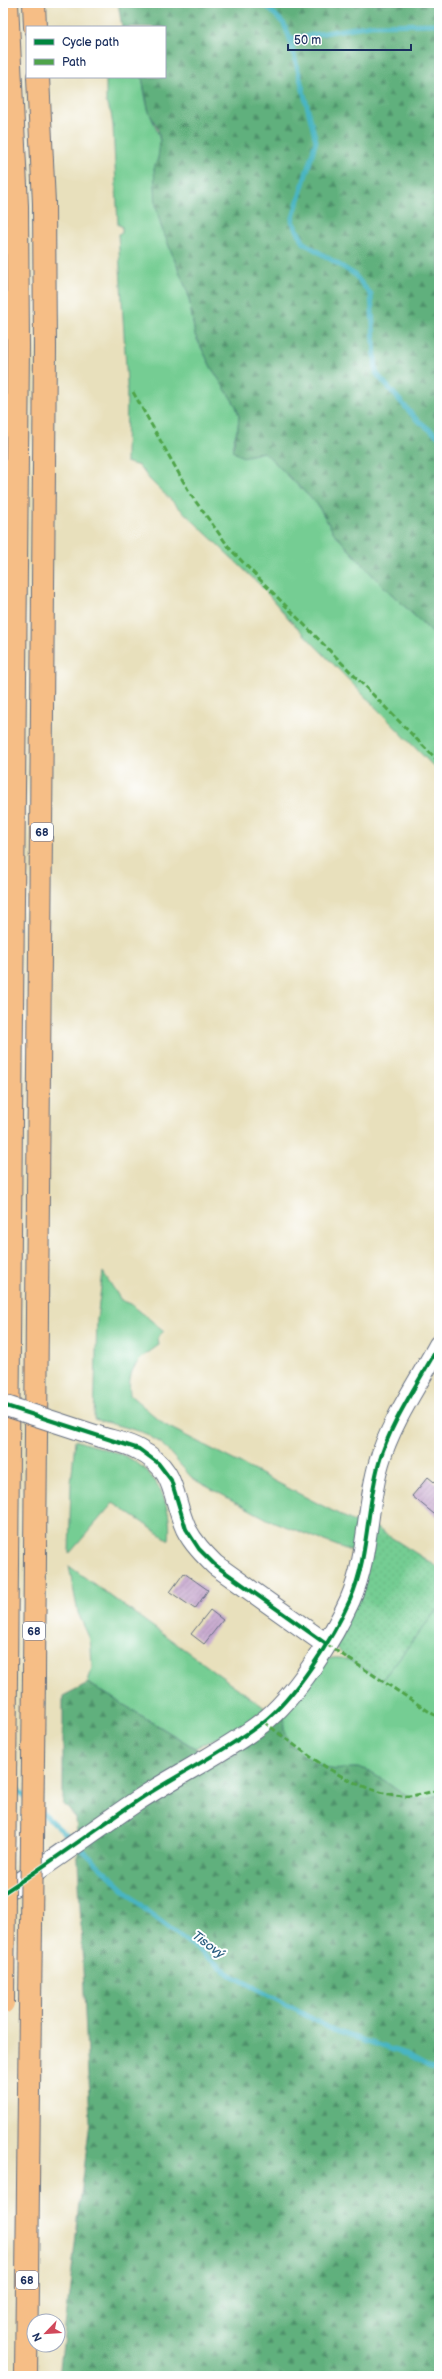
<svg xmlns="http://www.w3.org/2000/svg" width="442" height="2379" font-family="'Balsamiq Sans',sans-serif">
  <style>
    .grass { fill: #75cd93; stroke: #487e78 }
    .forest { fill: url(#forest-firs); stroke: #3e706e }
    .park { fill: url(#park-dots); stroke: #487e78 }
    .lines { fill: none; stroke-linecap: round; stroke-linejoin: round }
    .stream { stroke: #48b5c3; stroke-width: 5 }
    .building { fill: url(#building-hatch) }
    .minor-casing { stroke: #636d7f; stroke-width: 22 }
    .trunk-casing { stroke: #636d7f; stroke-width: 24 }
    .minor { stroke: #fff; stroke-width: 20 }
    .trunk { stroke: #f6be86; stroke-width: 22 }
    .minor-bridge-casing { stroke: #636d7f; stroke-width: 22; stroke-linecap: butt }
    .trunk-bridge-casing { stroke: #636d7f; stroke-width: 24; stroke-linecap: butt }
    .minor-bridge { stroke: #fff; stroke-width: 20 }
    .trunk-bridge { stroke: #f6be86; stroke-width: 22 }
    .quiet { stroke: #4fa44a; stroke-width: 3; stroke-dasharray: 6 3; stroke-linecap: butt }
    .cycleway-casing { stroke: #fff; stroke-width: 6 }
    .cycleway { stroke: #00873e; stroke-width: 4 }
    .labels { text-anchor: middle; stroke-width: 4; stroke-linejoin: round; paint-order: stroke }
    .shield { fill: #fff; stroke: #5f6d8e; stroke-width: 1 }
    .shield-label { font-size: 11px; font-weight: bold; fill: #1b2f5e }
    .water-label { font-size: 13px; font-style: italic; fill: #2b5e81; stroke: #fff }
  </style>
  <defs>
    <pattern id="forest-firs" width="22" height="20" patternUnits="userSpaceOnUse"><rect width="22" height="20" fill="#60b07d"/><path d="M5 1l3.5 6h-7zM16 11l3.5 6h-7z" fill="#4e906a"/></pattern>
    <pattern id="park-dots" width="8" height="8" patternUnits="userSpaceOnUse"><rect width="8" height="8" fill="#75cd93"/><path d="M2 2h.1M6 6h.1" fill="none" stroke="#65b081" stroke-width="1.8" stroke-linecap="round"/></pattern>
    <pattern id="building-hatch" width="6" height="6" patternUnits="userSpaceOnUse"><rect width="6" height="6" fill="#c9abd0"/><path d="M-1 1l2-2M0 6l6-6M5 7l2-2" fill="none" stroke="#a28cac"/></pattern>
  </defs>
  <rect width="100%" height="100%" fill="#fff"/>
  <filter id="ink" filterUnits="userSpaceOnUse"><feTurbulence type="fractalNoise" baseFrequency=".025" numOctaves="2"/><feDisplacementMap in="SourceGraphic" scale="8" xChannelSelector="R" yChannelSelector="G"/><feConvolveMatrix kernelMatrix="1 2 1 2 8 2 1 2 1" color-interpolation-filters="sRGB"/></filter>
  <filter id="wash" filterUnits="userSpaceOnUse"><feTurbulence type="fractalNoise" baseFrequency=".012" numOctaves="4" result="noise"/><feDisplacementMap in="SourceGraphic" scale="16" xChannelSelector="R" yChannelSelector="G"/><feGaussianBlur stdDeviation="0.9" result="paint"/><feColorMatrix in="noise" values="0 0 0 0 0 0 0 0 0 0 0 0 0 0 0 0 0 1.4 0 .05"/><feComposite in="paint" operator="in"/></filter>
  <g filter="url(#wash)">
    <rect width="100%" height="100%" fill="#e8e0bc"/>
    <!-- grass -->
    <g class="grass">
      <path d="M 106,77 L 142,77 C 144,87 146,106 150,114 C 158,134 166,145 154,167 L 161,226 L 188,293 L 195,335 L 211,367 L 236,406 L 239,416 L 238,427 L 232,446 L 243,457 L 263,452 L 266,454 L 317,504 L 334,533 L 379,582 L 439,639 L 439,772 L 288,618 L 260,585 L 150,480 L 139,466 L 126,462 L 127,384 L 118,234 L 122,233 L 122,226 L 118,225 L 113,126 L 111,113 L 106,103 Z"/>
      <path d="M 103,1272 L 121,1300 L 131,1304 L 164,1331 L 158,1337 L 159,1345 C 138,1360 127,1367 130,1395 L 165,1425 L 360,1525 L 356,1553 L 269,1520 L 193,1479 L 161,1443 L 142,1432 L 94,1419 L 97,1319 Z"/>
      <path d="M 75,1440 C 91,1446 109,1449 125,1456 C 157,1471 173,1505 169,1540 L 113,1503 L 69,1554 L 71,1484 Z"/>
      <path d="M 69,1566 L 265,1708 L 246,1724 L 195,1748 L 88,1683 L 92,1667 L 91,1647 L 89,1637 L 78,1613 Z"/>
      <path d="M 439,1607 L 439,1794 C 406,1813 390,1776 363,1769 C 352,1766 341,1771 330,1769 C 324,1768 318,1763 313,1761 C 294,1750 281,1741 284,1717 L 328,1659 C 348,1653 366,1670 382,1680 Z"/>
    </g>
    <!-- forest -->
    <g class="forest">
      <path d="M 118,3 L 439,3 L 439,639 L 379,582 L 334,533 L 317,504 L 266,454 L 263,452 L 243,457 L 232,451 L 238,427 L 239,416 L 236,406 L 211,367 L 195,335 L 188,293 L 161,226 L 156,206 L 154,167 L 158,159 L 160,141 L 158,129 L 149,112 L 142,77 L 165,77 L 165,27 L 122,27 Z"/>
      <path d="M 88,1683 L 219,1763 L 284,1717 C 281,1741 295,1750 313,1761 C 318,1763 324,1768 330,1769 C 341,1771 352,1766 363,1769 C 390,1776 406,1813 439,1794 L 439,2376 L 59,2376 L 90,2121 L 76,1818 L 63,1803 L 63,1696 Z"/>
    </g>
    <!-- park -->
    <path class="park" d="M 375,1527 L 439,1568 L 439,1607 L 382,1680 L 348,1659 L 335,1646 Z"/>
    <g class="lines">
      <!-- stream -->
      <g class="stream">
        <path d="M 264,3 L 284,24 L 290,39 L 316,141 L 292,221 L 304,243 L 354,274 L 371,295 L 376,373 L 415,418 L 439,437"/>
        <path d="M 290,39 L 371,25 L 439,24"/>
        <path d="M 12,1784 L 26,1798"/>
        <path d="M 39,1810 L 72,1840"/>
        <path d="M 79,1847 L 147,1911 L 231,1975 L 333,2030 L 406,2054 L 439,2072"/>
      </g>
    </g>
    <g id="blocks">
      <!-- building -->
      <g class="building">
        <path d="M 428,1477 L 439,1486 L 439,1518 L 412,1496 Z"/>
        <path d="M 184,1573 L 208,1590 L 195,1609 L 170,1592 Z"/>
        <path d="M 210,1610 L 223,1620 L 204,1644 L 191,1634 Z"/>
      </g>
    </g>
  </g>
  <g filter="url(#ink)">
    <use href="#blocks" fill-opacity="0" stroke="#636d7f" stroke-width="1"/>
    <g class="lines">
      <defs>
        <g id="minor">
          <path d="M 101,1437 C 114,1441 128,1443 139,1450 C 178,1470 171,1496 186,1529 C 193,1543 204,1554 215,1565 L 326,1644"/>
          <path d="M 3,1893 C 50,1863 94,1830 140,1799 C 180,1773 224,1752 262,1723 C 295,1698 333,1638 350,1600 C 369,1557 366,1508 379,1463 C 390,1423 419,1382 439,1345"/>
        </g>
        <g id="trunk">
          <path d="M 34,3 L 35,27"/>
          <path d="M 6,1676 L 18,345 L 17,206 L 7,3"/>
          <path d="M 34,1676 L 45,347 L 44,203 L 38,77"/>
          <path d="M 26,2376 L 29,2090"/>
        </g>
      </defs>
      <!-- minor casing -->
      <use href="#minor" class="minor-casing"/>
      <!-- trunk casing -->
      <use href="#trunk" class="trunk-casing"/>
      <!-- minor -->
      <use href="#minor" class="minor"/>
      <!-- trunk -->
      <use href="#trunk" class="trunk"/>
      <defs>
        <path id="minor-bridge" d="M 3,1405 L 101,1437"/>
        <g id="trunk-bridge">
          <path d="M 3,2003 L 6,1676"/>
          <path d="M 29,2090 L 34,1676"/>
        </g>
      </defs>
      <!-- minor-bridge casing -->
      <use href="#minor-bridge" class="minor-bridge-casing"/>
      <!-- trunk-bridge casing -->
      <use href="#trunk-bridge" class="trunk-bridge-casing"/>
      <!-- minor-bridge -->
      <use href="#minor-bridge" class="minor-bridge"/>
      <!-- trunk-bridge -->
      <use href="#trunk-bridge" class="trunk-bridge"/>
      <!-- quiet -->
      <g class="quiet">
        <path d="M 133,392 L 191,495 L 231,550 L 439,762"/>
        <path d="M 326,1644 L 439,1718"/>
        <path d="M 264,1722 C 304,1752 349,1791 402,1796 C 412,1797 425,1793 435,1791 L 439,1788"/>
      </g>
      <defs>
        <g id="cycleway">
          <path d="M 3,1405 L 139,1449 L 158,1463 L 171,1480 L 186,1529 L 199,1549 L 215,1565 L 326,1644"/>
          <path d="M 3,1893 C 50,1863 94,1830 140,1799 C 180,1773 224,1752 262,1723 C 295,1698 333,1638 350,1600 C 369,1557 366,1508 379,1463 C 390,1423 419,1382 439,1345"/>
        </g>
      </defs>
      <!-- cycleway casing -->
      <use href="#cycleway" class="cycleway-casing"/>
      <!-- cycleway -->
      <use href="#cycleway" class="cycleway"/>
    </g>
  </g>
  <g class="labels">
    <!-- shield labels -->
    <g class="shield">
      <rect x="31" y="823" width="22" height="18" rx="3"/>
      <rect x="23" y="1622" width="22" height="18" rx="3"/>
      <rect x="16" y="2271" width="22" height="18" rx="3"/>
    </g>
    <g class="shield-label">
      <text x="42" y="836">68</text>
      <text x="34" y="1635">68</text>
      <text x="27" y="2284">68</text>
    </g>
    <!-- water labels -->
    <g class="water-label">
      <text transform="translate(209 1944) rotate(37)" y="5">Tisový</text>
    </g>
  </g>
  <!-- margin -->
  <rect width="442" height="2379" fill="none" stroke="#fff" stroke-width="16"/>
  <!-- legend -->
  <rect x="26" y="26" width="140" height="52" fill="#ffffff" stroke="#a4acbf"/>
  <rect x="34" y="39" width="20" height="6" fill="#00873e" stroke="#a4acbf"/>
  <text x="62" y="46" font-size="12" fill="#1b2f5e">Cycle path</text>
  <rect x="34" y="59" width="20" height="6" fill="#4fa44a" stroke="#a4acbf"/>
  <text x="62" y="66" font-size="12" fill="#1b2f5e">Path</text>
  <!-- north arrow -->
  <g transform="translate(46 2333) rotate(245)"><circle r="19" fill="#ffffff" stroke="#a4acbf"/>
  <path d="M0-3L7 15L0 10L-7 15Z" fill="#d1495b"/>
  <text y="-6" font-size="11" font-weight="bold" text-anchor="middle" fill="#1b2f5e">N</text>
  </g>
  <!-- scale -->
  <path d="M288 44v6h123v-6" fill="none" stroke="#1b2f5e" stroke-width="2"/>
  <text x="294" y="44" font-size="12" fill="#1b2f5e" stroke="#ffffff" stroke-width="3" paint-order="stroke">50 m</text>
</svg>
